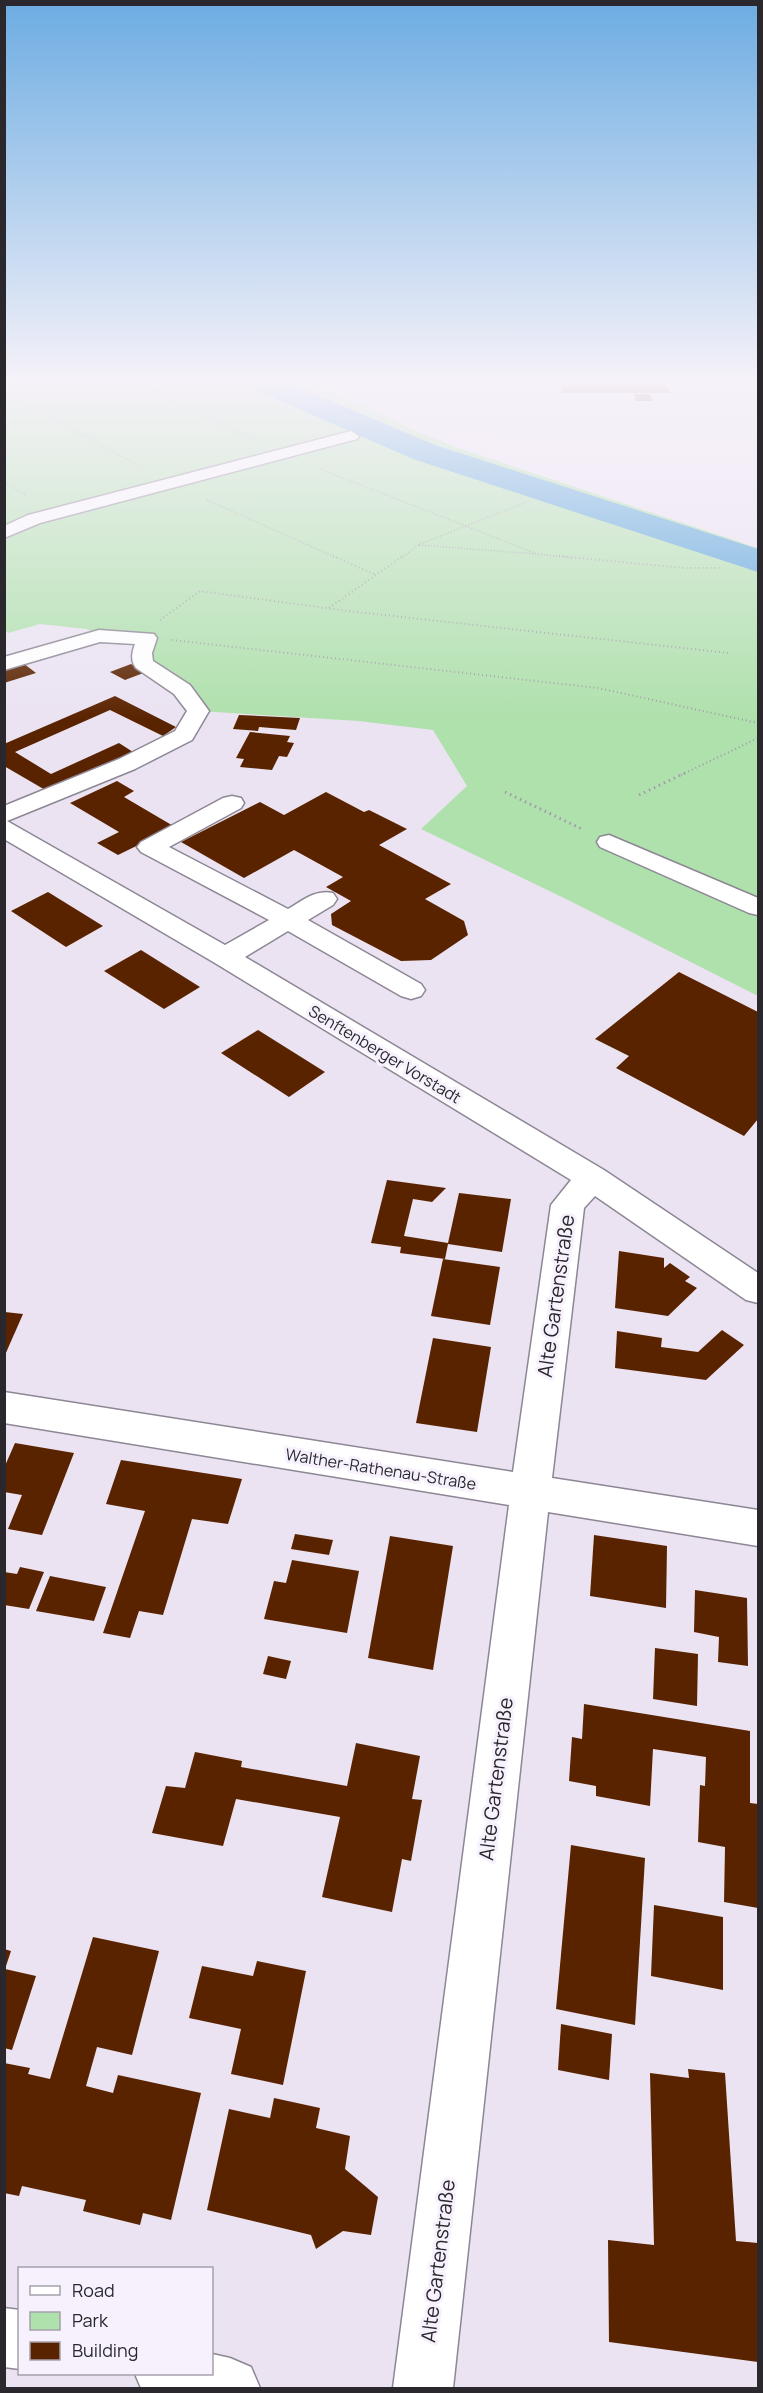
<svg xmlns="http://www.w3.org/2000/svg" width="763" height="2393" font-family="Manrope,sans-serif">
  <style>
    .green { fill: #afe1ac }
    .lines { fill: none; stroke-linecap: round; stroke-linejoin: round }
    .river { fill: #52a1da; fill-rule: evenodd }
    .building { fill: #5a2300 }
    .minor-casing { stroke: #8d8694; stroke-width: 3 }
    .path-far2 { stroke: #a19ba6; stroke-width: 1.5; stroke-dasharray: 1 2; stroke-linecap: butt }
    .path-far1 { stroke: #a19ba6; stroke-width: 2; stroke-dasharray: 1 3; stroke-linecap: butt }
    .path { stroke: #a19ba6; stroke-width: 3; stroke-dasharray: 1.5 4; stroke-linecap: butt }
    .minor { fill: #fff; fill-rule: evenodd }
    .labels { text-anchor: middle; stroke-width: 6; stroke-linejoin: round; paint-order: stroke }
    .street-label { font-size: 16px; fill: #2a282d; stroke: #f7f1fd }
    .near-street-label { font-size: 20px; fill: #2a282d; stroke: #f7f1fd }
  </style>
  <rect width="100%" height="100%" fill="#ebe3f2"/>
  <!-- green -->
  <path class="green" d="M 4,385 L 314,385 L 369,407 L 409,428 L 455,447 L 758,548 L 758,996 L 566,899 L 421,829 L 467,786 L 433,730 L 359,721 L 198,711 L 144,664 L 147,638 L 99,636 L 87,629 L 40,624 L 8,633 L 5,630 Z"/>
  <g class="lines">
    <!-- river -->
    <path class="river" d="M 254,385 L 293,385 L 435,445 L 758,549 L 758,572 L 413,459 L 258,391 Z"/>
  </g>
  <!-- building -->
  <g class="building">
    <path d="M 560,385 L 667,385 L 670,393 L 562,393 Z"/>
    <path d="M 634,394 L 650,394 L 652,401 L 636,401 Z"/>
    <path d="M 23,663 L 36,673 L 4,683 L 4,668 Z"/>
    <path d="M 131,664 L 146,672 L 125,680 L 110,672 Z"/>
    <path d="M 115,696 L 176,727 L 163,736 L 110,710 L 15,752 L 51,774 L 119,743 L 133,752 L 47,791 L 4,766 L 4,744 Z"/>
    <path d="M 239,715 L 300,718 L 296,730 L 259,727 L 258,731 L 233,729 Z"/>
    <path d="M 250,732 L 290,736 L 287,742 L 294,743 L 287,757 L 279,756 L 272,770 L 240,767 L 244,759 L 236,758 Z"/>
    <path d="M 117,781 L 134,791 L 124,797 L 175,827 L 118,855 L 97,843 L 119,832 L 70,803 Z"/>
    <path d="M 326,792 L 364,812 L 369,810 L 407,829 L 379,845 L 451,884 L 425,899 L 464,921 L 468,935 L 431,960 L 401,961 L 332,925 L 331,914 L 351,901 L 326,887 L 343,877 L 294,850 L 244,878 L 181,842 L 260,802 L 284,815 Z"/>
    <path d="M 48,892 L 103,926 L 66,947 L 11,911 Z"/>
    <path d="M 141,950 L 200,987 L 164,1009 L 104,971 Z"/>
    <path d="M 679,972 L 758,1012 L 758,1119 L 744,1136 L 616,1068 L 629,1056 L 595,1039 Z"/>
    <path d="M 258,1030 L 325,1072 L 289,1097 L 221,1053 Z"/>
    <path d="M 387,1180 L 446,1188 L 432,1202 L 413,1199 L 404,1236 L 448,1243 L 459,1193 L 511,1199 L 502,1252 L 448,1244 L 445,1259 L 400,1253 L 401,1247 L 371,1243 Z"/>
    <path d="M 619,1251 L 664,1258 L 664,1268 L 670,1263 L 690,1277 L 685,1281 L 697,1288 L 668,1316 L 615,1308 Z"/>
    <path d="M 443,1259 L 500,1267 L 490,1325 L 431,1316 Z"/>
    <path d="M 5,1312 L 23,1314 L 5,1355 Z"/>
    <path d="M 722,1330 L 744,1345 L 706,1380 L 615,1368 L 617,1331 L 662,1338 L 661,1347 L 698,1352 Z"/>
    <path d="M 433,1338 L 491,1347 L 477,1432 L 416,1423 Z"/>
    <path d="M 15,1443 L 74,1453 L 42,1535 L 8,1529 L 22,1495 L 4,1492 L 4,1468 Z"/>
    <path d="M 121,1460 L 242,1479 L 228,1524 L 192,1519 L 163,1615 L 139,1611 L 130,1638 L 103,1633 L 145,1511 L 106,1504 Z"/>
    <path d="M 295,1534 L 333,1540 L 329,1555 L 291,1549 Z"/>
    <path d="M 594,1535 L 667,1546 L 666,1608 L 590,1596 Z"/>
    <path d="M 390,1536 L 453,1546 L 433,1670 L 368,1658 Z"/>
    <path d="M 292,1560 L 359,1571 L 347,1633 L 264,1619 L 274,1581 L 286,1583 Z"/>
    <path d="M 20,1567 L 44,1572 L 29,1609 L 4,1605 L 4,1572 L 17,1574 Z"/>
    <path d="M 50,1576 L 106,1587 L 94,1621 L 36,1611 Z"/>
    <path d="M 695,1590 L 747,1598 L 748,1666 L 718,1662 L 719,1637 L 694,1632 Z"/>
    <path d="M 655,1648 L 698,1654 L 697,1706 L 653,1699 Z"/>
    <path d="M 268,1656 L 291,1661 L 286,1679 L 263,1674 Z"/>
    <path d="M 584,1704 L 750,1731 L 750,1803 L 758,1804 L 758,1908 L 724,1902 L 725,1847 L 698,1842 L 700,1785 L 705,1786 L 706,1757 L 653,1749 L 650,1806 L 596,1796 L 596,1786 L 569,1781 L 572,1737 L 582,1739 Z"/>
    <path d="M 356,1743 L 420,1756 L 412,1799 L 422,1800 L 411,1861 L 402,1859 L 392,1912 L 322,1897 L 340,1817 L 236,1799 L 223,1846 L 152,1833 L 166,1786 L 185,1788 L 195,1752 L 242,1761 L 241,1767 L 347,1786 Z"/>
    <path d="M 571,1845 L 645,1858 L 635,2025 L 556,2009 Z"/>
    <path d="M 654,1905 L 723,1917 L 723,1990 L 651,1976 Z"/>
    <path d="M 93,1937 L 159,1951 L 132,2055 L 97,2047 L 86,2086 L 113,2093 L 118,2075 L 201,2093 L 171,2220 L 143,2213 L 140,2225 L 83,2211 L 86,2200 L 22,2186 L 19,2196 L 4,2193 L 4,2063 L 30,2068 L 28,2074 L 50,2079 Z"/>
    <path d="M 4,1949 L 11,1951 L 5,1969 L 36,1976 L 12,2050 L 4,2048 Z"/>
    <path d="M 257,1961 L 306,1971 L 283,2085 L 231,2074 L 241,2029 L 189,2018 L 202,1966 L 253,1976 Z"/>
    <path d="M 561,2024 L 612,2034 L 609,2080 L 558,2070 Z"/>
    <path d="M 688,2069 L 725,2073 L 736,2241 L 758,2243 L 758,2362 L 609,2342 L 608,2240 L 654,2245 L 650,2073 L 689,2078 Z"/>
    <path d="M 274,2098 L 320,2108 L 316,2128 L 350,2136 L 345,2169 L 378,2197 L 371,2235 L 343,2231 L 316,2249 L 311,2235 L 207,2210 L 229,2109 L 270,2118 Z"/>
  </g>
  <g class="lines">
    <defs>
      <g id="minor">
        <path d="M 351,431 L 359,436 L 357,439 L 40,523 L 4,538 L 4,526 L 28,515 Z"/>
        <path d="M 99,630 L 154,634 L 157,638 L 152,653 L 153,661 L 190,685 L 209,711 L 192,740 L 135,769 L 7,821 L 225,945 L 269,920 L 141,852 L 137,847 L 141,842 L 223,798 L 232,796 L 241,798 L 244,803 L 241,808 L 169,847 L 288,909 C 303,900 316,889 333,893 L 337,899 L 333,905 L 308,920 L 421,984 L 425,990 L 421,996 L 411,999 L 401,996 L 288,931 L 245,957 L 604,1170 L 758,1273 L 758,1303 L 746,1300 L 595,1196 L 584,1208 L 552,1478 L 758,1510 L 758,1546 L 548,1512 L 453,2388 L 393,2388 L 509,1505 L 4,1423 L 4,1392 L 513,1472 L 551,1205 L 571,1180 L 215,963 L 4,839 L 4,806 L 119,759 L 175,731 L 187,711 L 174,694 L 136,668 C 130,660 132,652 135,644 L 100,642 L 4,670 L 4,657 Z"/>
        <path d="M 609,835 L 758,898 L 758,915 L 749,913 L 600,847 L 597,842 L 600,837 Z"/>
        <path d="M 4,2308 L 20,2310 L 20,2369 L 4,2367 Z"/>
        <path d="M 212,2354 L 230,2358 L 251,2367 L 260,2388 L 141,2388 L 135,2374 L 212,2374 Z"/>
      </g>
    </defs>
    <!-- minor casing -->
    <use href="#minor" class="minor-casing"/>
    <!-- path-far2 -->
    <g class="path-far2">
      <path d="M 140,385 L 250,438"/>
      <path d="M 4,396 L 40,411 L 141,467"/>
      <path d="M 320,469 L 537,554 L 574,558"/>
      <path d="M 4,482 L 27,496"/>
      <path d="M 207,500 L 337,558"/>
      <path d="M 419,545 L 536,554"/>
      <path d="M 401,558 L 420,544 L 527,502"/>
    </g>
    <!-- path-far1 -->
    <g class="path-far1">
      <path d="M 333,556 L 376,575"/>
      <path d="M 559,556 L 684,568 L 720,568"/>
      <path d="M 329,608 L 403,556"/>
      <path d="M 160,620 L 200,591 L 348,611 L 728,653"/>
      <path d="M 172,640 L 598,688 L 758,723"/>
      <path d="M 758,751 L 758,774"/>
      <path d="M 681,775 L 758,738"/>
    </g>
    <!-- path -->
    <g class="path">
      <path d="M 505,792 L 584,830"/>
      <path d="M 639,795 L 685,773"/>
    </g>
    <!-- minor -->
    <use href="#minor" class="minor"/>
  </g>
  <!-- sky -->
  <linearGradient id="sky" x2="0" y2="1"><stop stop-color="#6cace2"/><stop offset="0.53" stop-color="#f6f2f9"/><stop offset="1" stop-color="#f6f2f9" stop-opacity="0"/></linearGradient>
  <rect width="763" height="720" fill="url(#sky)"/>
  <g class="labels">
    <!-- street labels -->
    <g class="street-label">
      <text transform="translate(385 1054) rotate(31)" y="6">Senftenberger Vorstadt</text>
      <text transform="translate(381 1469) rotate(9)" y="6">Walther-Rathenau-Straße</text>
    </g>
    <!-- near-street labels -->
    <g class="near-street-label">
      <text transform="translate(556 1296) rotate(-82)" y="7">Alte Gartenstraße</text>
      <text transform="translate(496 1779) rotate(-83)" y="7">Alte Gartenstraße</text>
      <text transform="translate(438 2261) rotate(-83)" y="7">Alte Gartenstraße</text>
    </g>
  </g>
  <!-- border -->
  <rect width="763" height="2393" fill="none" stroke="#2a282d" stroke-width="12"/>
  <!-- legend -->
  <rect x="18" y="2267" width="195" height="108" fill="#f7f1fd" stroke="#a5a1aa" stroke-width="1.5"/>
  <rect x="30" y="2286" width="30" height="9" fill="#ffffff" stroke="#a5a1aa" stroke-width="1.5"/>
  <text x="72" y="2297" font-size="18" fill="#2a282d">Road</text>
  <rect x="30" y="2312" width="30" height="18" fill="#afe1ac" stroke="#a5a1aa" stroke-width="1.5"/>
  <text x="72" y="2327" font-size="18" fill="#2a282d">Park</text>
  <rect x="30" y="2342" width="30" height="18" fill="#5a2300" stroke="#a5a1aa" stroke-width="1.5"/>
  <text x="72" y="2357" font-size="18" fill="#2a282d">Building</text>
</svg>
